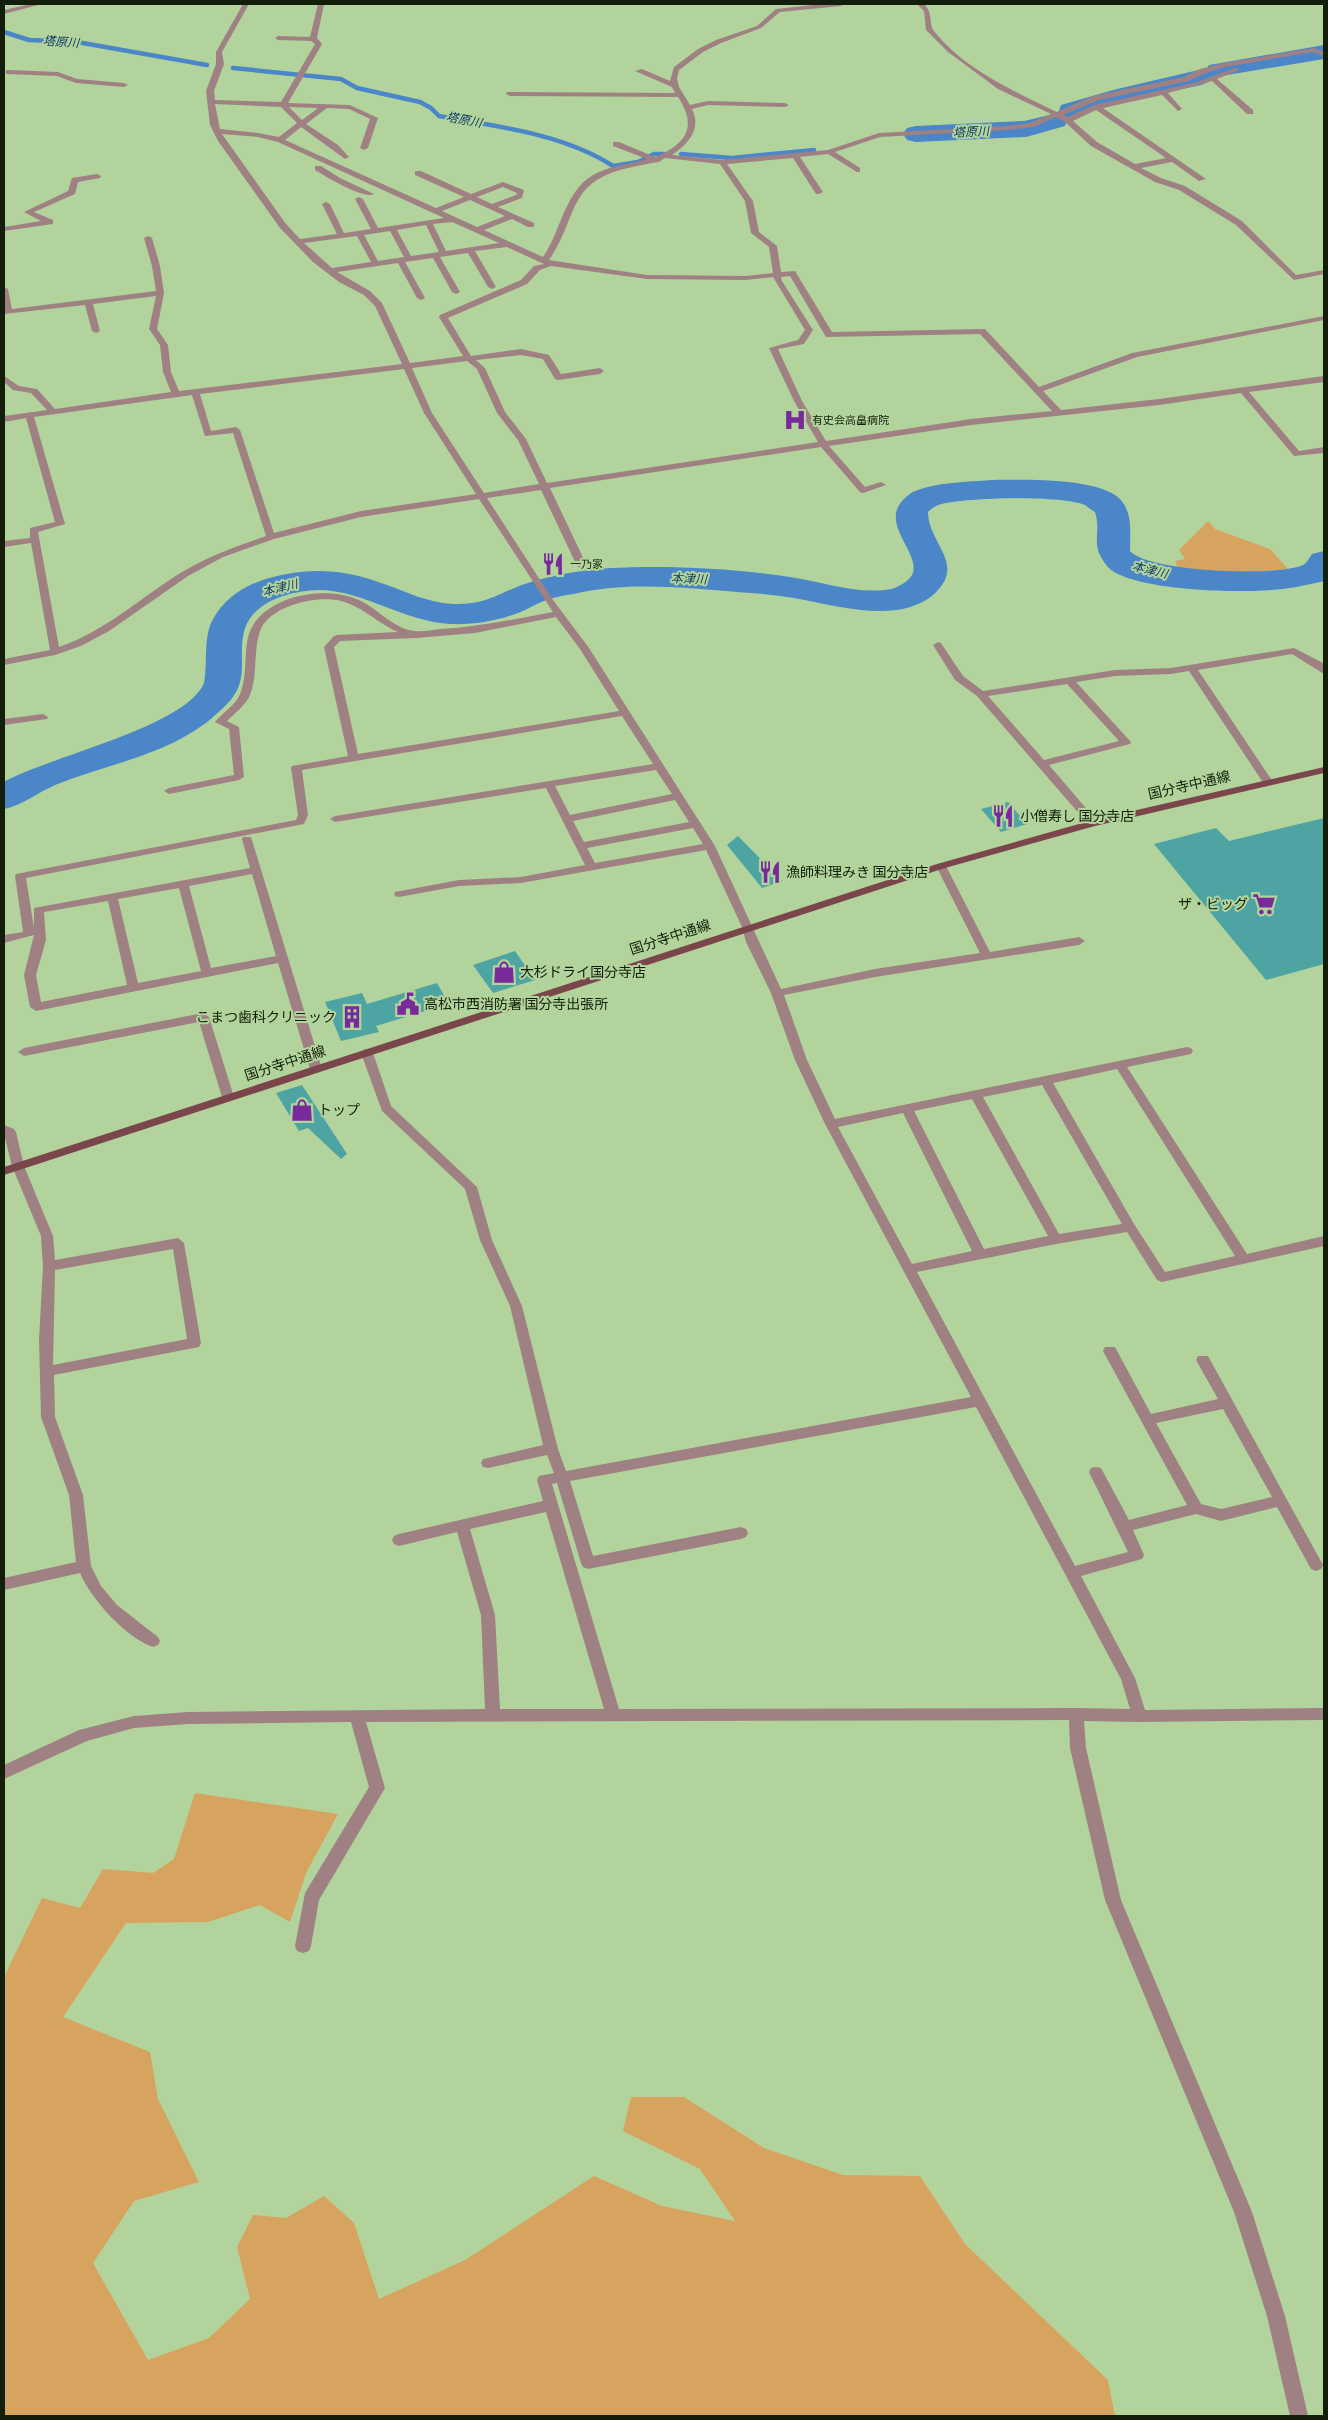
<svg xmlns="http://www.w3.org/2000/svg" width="1328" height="2420" font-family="'Sofia Sans Condensed','Noto Sans JP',sans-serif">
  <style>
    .green { fill: #d6a45f }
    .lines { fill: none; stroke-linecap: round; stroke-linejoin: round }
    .stream { stroke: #4b86c9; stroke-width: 4.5 }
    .river { fill: #4b86c9; fill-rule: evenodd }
    .building { fill: #4da4a3 }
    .minor { fill: #9f8183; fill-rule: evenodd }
    .major { fill: #7a464b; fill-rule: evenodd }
    .labels { text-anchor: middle; stroke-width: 4; stroke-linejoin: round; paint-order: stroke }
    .far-poi-label { font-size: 11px; fill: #121e09; stroke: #b2d49c; text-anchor: start }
    .far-water-label { font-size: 12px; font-style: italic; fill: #103966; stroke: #b2d49c }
    .street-label { font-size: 14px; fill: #121e09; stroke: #b2d49c }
    .poi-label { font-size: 14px; fill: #121e09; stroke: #b2d49c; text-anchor: start }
  </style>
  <rect width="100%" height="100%" fill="#b2d49c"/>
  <!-- green -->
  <g class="green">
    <path d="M 1208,521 L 1215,529 L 1270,549 L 1288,569 L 1228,574 L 1180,571 L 1175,561 L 1185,559 L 1179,550 Z"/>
    <path d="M 195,1793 L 338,1814 L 306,1873 L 290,1922 L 260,1905 L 208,1922 L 126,1923 L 63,2017 L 150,2052 L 158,2099 L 199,2182 L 134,2201 L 93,2263 L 148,2360 L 209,2338 L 250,2299 L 237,2247 L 253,2215 L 286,2218 L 324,2196 L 354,2223 L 379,2299 L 465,2260 L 594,2176 L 662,2206 L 735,2221 L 700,2169 L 623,2131 L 631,2097 L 684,2097 L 764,2148 L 843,2175 L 920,2176 L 965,2244 L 1108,2380 L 1115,2416 L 4,2416 L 4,1977 L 42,1898 L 80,1908 L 103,1869 L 153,1873 L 174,1859 Z"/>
  </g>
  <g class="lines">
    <!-- stream -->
    <g class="stream">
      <path d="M 4,32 L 29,40 L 77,42 L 207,65"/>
      <path d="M 233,68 L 341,79 L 357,88 L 420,102 L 431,108 L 439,116 C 496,126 564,134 613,166 L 638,162 L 654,154 L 665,154"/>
      <path d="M 681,154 L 732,158 L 814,150"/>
    </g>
    <!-- river -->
    <g class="river">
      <path d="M 1324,45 L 1324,59 L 1215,77 L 1213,80 L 1201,85 L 1128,101 L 1068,118 L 1065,126 L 1026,137 L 916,142 L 907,140 L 903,134 L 907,128 L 916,126 L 1024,121 L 1058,113 L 1061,105 L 1113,90 L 1207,68 L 1209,65 Z"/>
      <path d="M 992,480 C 1022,480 1097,477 1120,499 C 1133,513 1130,533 1130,551 C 1149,572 1276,577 1303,565 C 1307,563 1309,558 1312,554 L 1324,551 L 1324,581 C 1307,585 1289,589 1271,590 C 1239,593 1128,591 1107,566 C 1089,544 1102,535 1095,512 C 1091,510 1088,507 1085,505 C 1061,495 963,497 938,505 C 934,507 931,509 928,512 C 928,544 968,564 933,595 C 897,625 834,605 794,598 C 775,595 756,593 737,592 C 687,588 632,582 583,592 C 570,595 556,596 544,601 C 535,604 527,610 518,613 C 497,621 473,625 451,624 C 404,622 363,590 319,590 C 288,591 248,602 243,637 C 240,654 245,672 238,688 C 233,700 222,709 212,718 C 168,755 107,764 55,785 C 37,793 23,805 4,809 L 4,782 C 47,757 186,727 204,683 C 208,663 203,640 212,621 C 224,598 245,585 269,578 C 309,567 344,569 384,584 C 407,592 428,603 454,604 C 485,604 492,597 519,586 C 546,576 580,570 610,568 C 667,565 733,568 790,577 C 823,582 858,595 891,589 C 896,588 900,585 904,583 C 936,563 876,528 903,500 C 906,497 910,493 915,491 C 938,482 967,482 992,480 Z"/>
    </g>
  </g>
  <!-- building -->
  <g class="building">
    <path d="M 1008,802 L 1027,824 L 1001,832 L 981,809 Z"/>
    <path d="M 1324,818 L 1324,964 L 1266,980 L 1154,844 L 1216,828 L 1229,841 Z"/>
    <path d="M 738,836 L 782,881 L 762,888 L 727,845 Z"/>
    <path d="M 515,951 L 535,980 L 493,993 L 473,965 Z"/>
    <path d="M 437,983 L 449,1004 L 376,1026 L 379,1032 L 341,1041 L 325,1002 L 362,993 L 367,1004 Z"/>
    <path d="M 302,1085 L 347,1154 L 341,1159 L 308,1128 L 299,1131 L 276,1093 Z"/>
  </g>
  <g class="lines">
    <!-- minor -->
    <g class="minor">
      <path d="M 31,4 L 42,4 L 4,14 L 4,10 Z"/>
      <path d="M 243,4 L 249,4 L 222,52 L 224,64 L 214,91 L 215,100 L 281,102 L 315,44 L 311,41 L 278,40 L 275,38 L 278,36 L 310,37 L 318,4 L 324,4 L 317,38 L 322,44 L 288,103 L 350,105 L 378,118 L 368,148 L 364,150 L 360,148 L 370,119 L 349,109 L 327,108 L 306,124 L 338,145 L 349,157 L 345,159 L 301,127 L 285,140 L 436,208 L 464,197 L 415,175 L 415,171 L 421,171 L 471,194 L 503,182 L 524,190 L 522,198 L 498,207 L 534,223 L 534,227 L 528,227 L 512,219 L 484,230 L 543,257 C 562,230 565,186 599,172 C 614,165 631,164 647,159 L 613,146 L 613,142 L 619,142 L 655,157 C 686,144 698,127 678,97 L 510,96 L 506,94 L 507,92 L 675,93 L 672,87 L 635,71 L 642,69 L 670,81 L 674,67 L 698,49 L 716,40 L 757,26 L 776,9 L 822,4 L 844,4 L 841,6 L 780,12 L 761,28 L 721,43 L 703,52 L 679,70 L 677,79 L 679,87 L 690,105 L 708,101 L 785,103 L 789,105 L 785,107 L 708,105 L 692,109 C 702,129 688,144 672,155 L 722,160 L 828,150 L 879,133 L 1007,126 L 1030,123 L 1051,114 L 998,89 L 948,52 L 926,30 L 924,11 L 917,4 L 924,4 C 934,14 928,23 934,31 C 965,70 1014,91 1057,112 L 1093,96 L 1184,77 L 1200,69 L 1224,63 L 1314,48 L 1324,52 L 1324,56 L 1313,52 L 1225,67 L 1206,73 L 1189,81 L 1099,100 L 1063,115 L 1068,117 L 1094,105 L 1194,83 L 1235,68 L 1239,68 L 1239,70 L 1217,79 L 1253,110 L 1253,114 L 1247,114 L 1212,81 L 1168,93 L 1182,109 L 1178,111 L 1162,95 L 1103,108 L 1206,179 L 1199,181 L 1172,162 L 1141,168 L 1161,178 L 1185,186 L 1242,221 L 1296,275 L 1324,270 L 1324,274 L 1294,280 L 1236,225 L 1179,190 L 1155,182 L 1091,146 L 1065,122 L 1056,117 L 1034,127 L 1007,130 L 880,137 L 835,152 L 860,168 L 860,172 L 857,172 L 828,154 L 800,157 L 823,192 L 819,194 L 816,194 L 793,158 L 727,164 L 753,201 L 759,232 L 777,246 L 781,272 L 795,271 L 832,332 L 985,329 L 1039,387 L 1132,353 L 1324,316 L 1324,320 L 1137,357 L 1043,391 L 1061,410 L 1159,399 L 1324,376 L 1324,382 L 1249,392 L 1299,451 L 1324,447 L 1324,453 L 1294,456 L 1241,393 L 1159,405 L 971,425 L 829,446 L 865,487 L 881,482 L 886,485 L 863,493 L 860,492 L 821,447 L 550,488 L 587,566 L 582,569 L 577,566 L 541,490 L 487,498 L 553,600 L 589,648 L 715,846 L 781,989 L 875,969 L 980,953 L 936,866 L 941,863 L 946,866 L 990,952 L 1079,937 L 1085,941 L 1079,945 L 875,977 L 784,995 L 807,1060 L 835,1119 L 1187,1047 L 1191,1048 L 1193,1051 L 1191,1054 L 1127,1067 L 1247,1254 L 1324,1236 L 1324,1246 L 1162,1282 L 1157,1280 L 1127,1232 L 1056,1244 L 917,1272 L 1075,1566 L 1128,1552 L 1089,1472 L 1091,1468 L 1096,1467 L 1101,1468 L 1129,1520 L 1187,1505 L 1103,1351 L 1105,1347 L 1115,1347 L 1151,1414 L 1218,1399 L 1196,1360 L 1198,1356 L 1208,1356 L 1323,1565 L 1321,1569 L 1316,1571 L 1311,1569 L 1277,1507 L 1221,1521 L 1196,1514 L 1133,1530 L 1144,1555 L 1142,1559 L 1081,1576 L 1135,1678 L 1145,1710 L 1324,1708 L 1324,1720 L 1139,1722 L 1084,1721 L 1086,1748 L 1121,1900 L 1252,2212 L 1285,2316 L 1308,2416 L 1290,2416 L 1267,2316 L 1234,2212 L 1105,1900 L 1070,1748 L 1069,1720 L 366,1722 L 385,1788 L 319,1900 L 311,1946 L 309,1951 L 303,1953 L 297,1951 L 295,1946 L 305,1893 L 369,1787 L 351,1722 L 188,1724 L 134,1728 L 87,1741 L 4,1779 L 4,1765 L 79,1730 L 134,1716 L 188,1712 L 485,1709 L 481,1615 L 457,1532 L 399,1546 L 394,1544 L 392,1540 L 394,1536 L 399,1534 L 543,1501 L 537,1480 L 539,1476 L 554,1473 L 547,1455 L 488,1468 L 483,1467 L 481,1463 L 483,1459 L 488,1458 L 543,1445 L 510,1306 L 480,1240 L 465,1189 L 382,1111 L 361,1053 L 363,1050 L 367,1049 L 373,1053 L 391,1106 L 477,1187 L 492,1240 L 522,1306 L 558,1449 L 566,1471 L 971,1397 L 825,1124 L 795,1060 L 771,993 L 746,942 L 742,927 L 706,850 L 521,883 L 459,886 L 399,897 L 395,896 L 394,894 L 395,892 L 459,880 L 521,877 L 585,865 L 546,788 L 335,822 L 330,819 L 335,816 L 653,764 L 622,716 L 302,770 L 308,815 L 304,824 L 26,878 L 34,928 L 34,908 L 250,868 L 242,839 L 243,837 L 251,837 L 322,1069 L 320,1072 L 316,1073 L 310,1069 L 278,963 L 36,1011 L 30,1007 L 24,975 L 34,935 L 4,943 L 4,935 L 23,932 L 15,876 L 16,874 L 296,820 L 298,815 L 291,768 L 292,766 L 348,756 L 324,647 L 334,636 L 337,635 L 398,632 C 377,623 360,604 337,600 C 314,596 269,606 260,631 C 253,652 258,674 250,695 C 246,705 234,714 227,721 L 239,727 L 244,777 L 239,780 L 169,794 L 164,791 L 169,788 L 234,775 L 229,729 L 215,722 C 222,713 236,705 240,694 C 249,673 242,644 252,627 C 270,594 329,585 361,601 C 379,610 393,628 414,631 C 422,632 432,630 440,629 C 478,627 515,619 553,612 L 479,499 L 361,517 L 274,539 L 223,557 L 188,576 L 109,631 L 81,646 L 55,655 L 4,665 L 4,659 L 50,650 L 31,543 L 4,547 L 4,541 L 30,538 L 30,528 L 55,522 L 26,418 L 4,422 L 4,416 L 47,410 L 31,393 L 13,390 L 4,382 L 4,376 L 19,386 L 37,389 L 55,409 L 171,392 L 163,372 L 160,345 L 149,329 L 156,296 L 93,304 L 100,331 L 96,333 L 92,331 L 85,305 L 4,314 L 4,287 L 8,289 L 12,309 L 156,291 L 152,266 L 144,238 L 148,236 L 152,238 L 160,266 L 164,293 L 157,329 L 168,345 L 171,372 L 179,391 L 402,364 L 375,306 L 364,295 L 339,282 L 313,262 L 280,228 L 218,141 L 210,125 L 206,91 L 216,64 L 216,52 ZM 215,104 L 281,107 L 297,123 L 279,137 L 258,133 L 220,129 ZM 289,107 L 318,108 L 302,120 ZM 1096,110 L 1166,158 L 1135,164 L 1097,142 L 1073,121 ZM 222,134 L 258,137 L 278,142 L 444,218 L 378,228 L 363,199 L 359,197 L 355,199 L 371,229 L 344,233 L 330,204 L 326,202 L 322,204 L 337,234 L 300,239 L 286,224 ZM 665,158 L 720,164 L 745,201 L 751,233 L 769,247 L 773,273 L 746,276 L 647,275 L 549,260 C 579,217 566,182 628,168 C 638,166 649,163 659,162 ZM 503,187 L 517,193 L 516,195 L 492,204 L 477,197 ZM 470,200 L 505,216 L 477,227 L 442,211 ZM 452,222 L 499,243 L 446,251 L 433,224 ZM 426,225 L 439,252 L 411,256 L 397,230 ZM 390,231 L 404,257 L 378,261 L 364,235 ZM 357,236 L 371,262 L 332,268 L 304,243 ZM 507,247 L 544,264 L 534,266 L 521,280 L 440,315 L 439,317 L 463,356 L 410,363 L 382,303 L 370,291 L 337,272 L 398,263 L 417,298 L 421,300 L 425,298 L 405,262 L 433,258 L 452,292 L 456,294 L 460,292 L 440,257 L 468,253 L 488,287 L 492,289 L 496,287 L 475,251 ZM 551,266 L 647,279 L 746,280 L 773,277 L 805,330 L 798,340 L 769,348 L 794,401 L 818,442 L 547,483 L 526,439 L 505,412 L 485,368 L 476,360 L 521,355 L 543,359 L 555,379 L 558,380 L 600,374 L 604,371 L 600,368 L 561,374 L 549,355 L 521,349 L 471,356 L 448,318 L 527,284 L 540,270 ZM 790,276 L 826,337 L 980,334 L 1052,411 L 971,419 L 826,441 L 802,401 L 778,349 L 804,344 L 813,330 L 782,281 L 781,277 ZM 467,361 L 477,369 L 497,413 L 518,440 L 539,484 L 484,493 L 432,413 L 412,368 ZM 404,369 L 424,413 L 476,494 L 361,511 L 274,533 L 240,430 L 236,427 L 211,431 L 200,394 ZM 192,395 L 205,436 L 233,433 L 266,536 C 237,546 209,556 182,572 C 141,597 106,631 59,647 L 38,532 L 65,524 L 34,417 ZM 556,617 L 580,649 L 619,711 L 358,754 L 334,647 L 340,641 L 416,638 L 475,633 ZM 656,770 L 672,794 L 570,815 L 555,786 ZM 675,800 L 689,822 L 584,842 L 573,821 ZM 693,828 L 703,844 L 595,863 L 587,848 ZM 252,874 L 276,956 L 211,968 L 189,886 ZM 179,888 L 201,971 L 138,983 L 118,899 ZM 108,901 L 127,985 L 41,1002 L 36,975 L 46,940 L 44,912 ZM 1117,1069 L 1235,1256 L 1165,1272 L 1134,1224 L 1053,1083 ZM 1042,1085 L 1122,1224 L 1059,1234 L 983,1097 ZM 972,1099 L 1048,1236 L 984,1249 L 914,1111 ZM 903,1113 L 972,1251 L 912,1264 L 838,1127 ZM 976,1407 L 1121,1679 L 1130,1709 L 1076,1708 L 619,1709 L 552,1484 L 557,1483 L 581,1563 L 583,1567 L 588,1569 L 741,1539 L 746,1537 L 748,1533 L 746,1529 L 741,1527 L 593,1556 L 570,1481 ZM 1223,1409 L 1272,1497 L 1221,1509 L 1201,1504 L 1156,1423 ZM 546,1512 L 604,1709 L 500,1709 L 495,1615 L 470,1529 Z"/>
      <path d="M 9,70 L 58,72 L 77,79 L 124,83 L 128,85 L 124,87 L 76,83 L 57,76 L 6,74 L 6,70 Z"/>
      <path d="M 315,166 L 321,166 L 340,178 L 374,194 C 364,200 325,176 315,170 Z"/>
      <path d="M 97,174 L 101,176 L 100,178 L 78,182 L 75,194 L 34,212 L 53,220 L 53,224 L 4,231 L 4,227 L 41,221 L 24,212 L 68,191 L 72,178 Z"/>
      <path d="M 938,642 L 941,643 L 963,676 L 983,691 L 1115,670 L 1171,668 L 1294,648 L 1323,663 L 1324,674 L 1292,654 L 1198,670 L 1273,782 L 1268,785 L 1264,784 L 1189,671 L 1171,674 L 1115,676 L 1076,682 L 1131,742 L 1130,744 L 1049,765 L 1097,821 L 1098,823 L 1093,826 L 1089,825 L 977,696 L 955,680 L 933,645 ZM 1067,684 L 1119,741 L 1044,760 L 988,696 Z"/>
      <path d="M 43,714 L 48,717 L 47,719 L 4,725 L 4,719 Z"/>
      <path d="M 203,1013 L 209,1017 L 234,1097 L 232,1100 L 224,1100 L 222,1097 L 199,1022 L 24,1056 L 18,1052 L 24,1048 Z"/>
      <path d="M 4,1125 L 14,1129 L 16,1132 L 24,1166 L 53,1236 L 55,1260 L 178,1238 L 184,1243 L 201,1343 L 199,1347 L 54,1375 L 55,1417 L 83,1495 L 91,1566 L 101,1586 L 117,1605 L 158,1637 L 160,1641 L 158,1645 L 153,1647 C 126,1638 91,1599 80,1573 L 4,1590 L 4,1578 L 76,1562 L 69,1495 L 41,1417 L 39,1340 L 43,1266 L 41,1236 L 12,1166 L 4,1134 ZM 173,1249 L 187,1339 L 53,1365 L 55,1270 Z"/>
    </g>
    <!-- major -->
    <path class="major" d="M 1324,767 L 1324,773 L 1095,826 L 945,868 L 4,1175 L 4,1167 L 937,864 L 1093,820 Z"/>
  </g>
  <!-- icons -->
  <defs>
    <symbol id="hospital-bare" viewBox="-9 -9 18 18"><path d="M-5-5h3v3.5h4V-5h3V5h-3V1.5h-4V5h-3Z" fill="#78299a" stroke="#b2d49c" stroke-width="2.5" paint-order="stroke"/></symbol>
    <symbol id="restaurant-bare" viewBox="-9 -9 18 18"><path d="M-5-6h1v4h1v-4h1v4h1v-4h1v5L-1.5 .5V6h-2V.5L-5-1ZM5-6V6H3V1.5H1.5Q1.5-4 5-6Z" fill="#78299a" stroke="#b2d49c" stroke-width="2.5" paint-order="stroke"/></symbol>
    <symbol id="supermarket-bare" viewBox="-9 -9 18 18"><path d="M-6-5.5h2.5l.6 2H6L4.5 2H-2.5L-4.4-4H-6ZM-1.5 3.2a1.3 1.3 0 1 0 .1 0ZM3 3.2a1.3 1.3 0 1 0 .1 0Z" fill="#78299a" stroke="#b2d49c" stroke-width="2.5" paint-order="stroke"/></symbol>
    <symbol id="shop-bare" viewBox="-9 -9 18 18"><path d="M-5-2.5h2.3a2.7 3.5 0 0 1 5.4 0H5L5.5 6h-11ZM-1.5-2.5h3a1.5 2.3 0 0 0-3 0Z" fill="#78299a" stroke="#b2d49c" stroke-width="2.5" paint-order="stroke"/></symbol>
    <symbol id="civic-bare" viewBox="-9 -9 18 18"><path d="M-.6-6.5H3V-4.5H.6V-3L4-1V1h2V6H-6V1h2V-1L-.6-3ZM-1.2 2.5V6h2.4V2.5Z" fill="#78299a" stroke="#b2d49c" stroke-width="2.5" paint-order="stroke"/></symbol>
    <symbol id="building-bare" viewBox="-9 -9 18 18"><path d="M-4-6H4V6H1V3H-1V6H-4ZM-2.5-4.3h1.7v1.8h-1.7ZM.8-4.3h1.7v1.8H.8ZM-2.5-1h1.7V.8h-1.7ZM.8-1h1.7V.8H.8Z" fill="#78299a" stroke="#b2d49c" stroke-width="2.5" paint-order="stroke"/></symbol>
  </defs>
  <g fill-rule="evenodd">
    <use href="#hospital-bare" x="779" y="404" width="32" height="32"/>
    <use href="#restaurant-bare" x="537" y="548" width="32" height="32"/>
    <use href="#restaurant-bare" x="987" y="800" width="32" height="32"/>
    <use href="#restaurant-bare" x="754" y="856" width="32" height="32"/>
    <use href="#supermarket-bare" x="1248" y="888" width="32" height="32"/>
    <use href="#shop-bare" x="488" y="956" width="32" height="32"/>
    <use href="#civic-bare" x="392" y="988" width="32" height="32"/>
    <use href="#building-bare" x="336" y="1001" width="32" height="32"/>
    <use href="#shop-bare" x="286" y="1094" width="32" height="32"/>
  </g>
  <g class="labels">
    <!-- far-poi labels -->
    <g class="far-poi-label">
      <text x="812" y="424">有史会高畠病院</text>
      <text x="570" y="568">一乃家</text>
    </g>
    <!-- far-water labels -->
    <g class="far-water-label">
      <text transform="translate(61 42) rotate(4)" y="4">塔原川</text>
      <text transform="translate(464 120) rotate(11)" y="4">塔原川</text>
      <text transform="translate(971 132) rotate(-3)" y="4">塔原川</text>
      <text transform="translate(1150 570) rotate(14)" y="4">本津川</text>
      <text transform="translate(689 579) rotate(2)" y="4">本津川</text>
      <text transform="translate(280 588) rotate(-14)" y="4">本津川</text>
    </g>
    <!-- street labels -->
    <g class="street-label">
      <text transform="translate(1189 785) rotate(-13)" y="5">国分寺中通線</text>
      <text transform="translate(670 937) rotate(-18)" y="5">国分寺中通線</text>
      <text transform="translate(285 1063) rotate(-18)" y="5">国分寺中通線</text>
    </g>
    <!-- poi labels -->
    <g class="poi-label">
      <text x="1020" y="821">小僧寿し 国分寺店</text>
      <text x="786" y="877">漁師料理みき 国分寺店</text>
      <text x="1248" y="909" text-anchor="end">ザ・ビッグ</text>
      <text x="520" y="977">大杉ドライ国分寺店</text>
      <text x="424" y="1009">高松市西消防署 国分寺出張所</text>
      <text x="336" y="1022" text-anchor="end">こまつ歯科クリニック</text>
      <text x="318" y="1115">トップ</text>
    </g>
  </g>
  <!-- border -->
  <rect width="1328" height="2420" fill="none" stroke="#121e09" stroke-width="10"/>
</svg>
